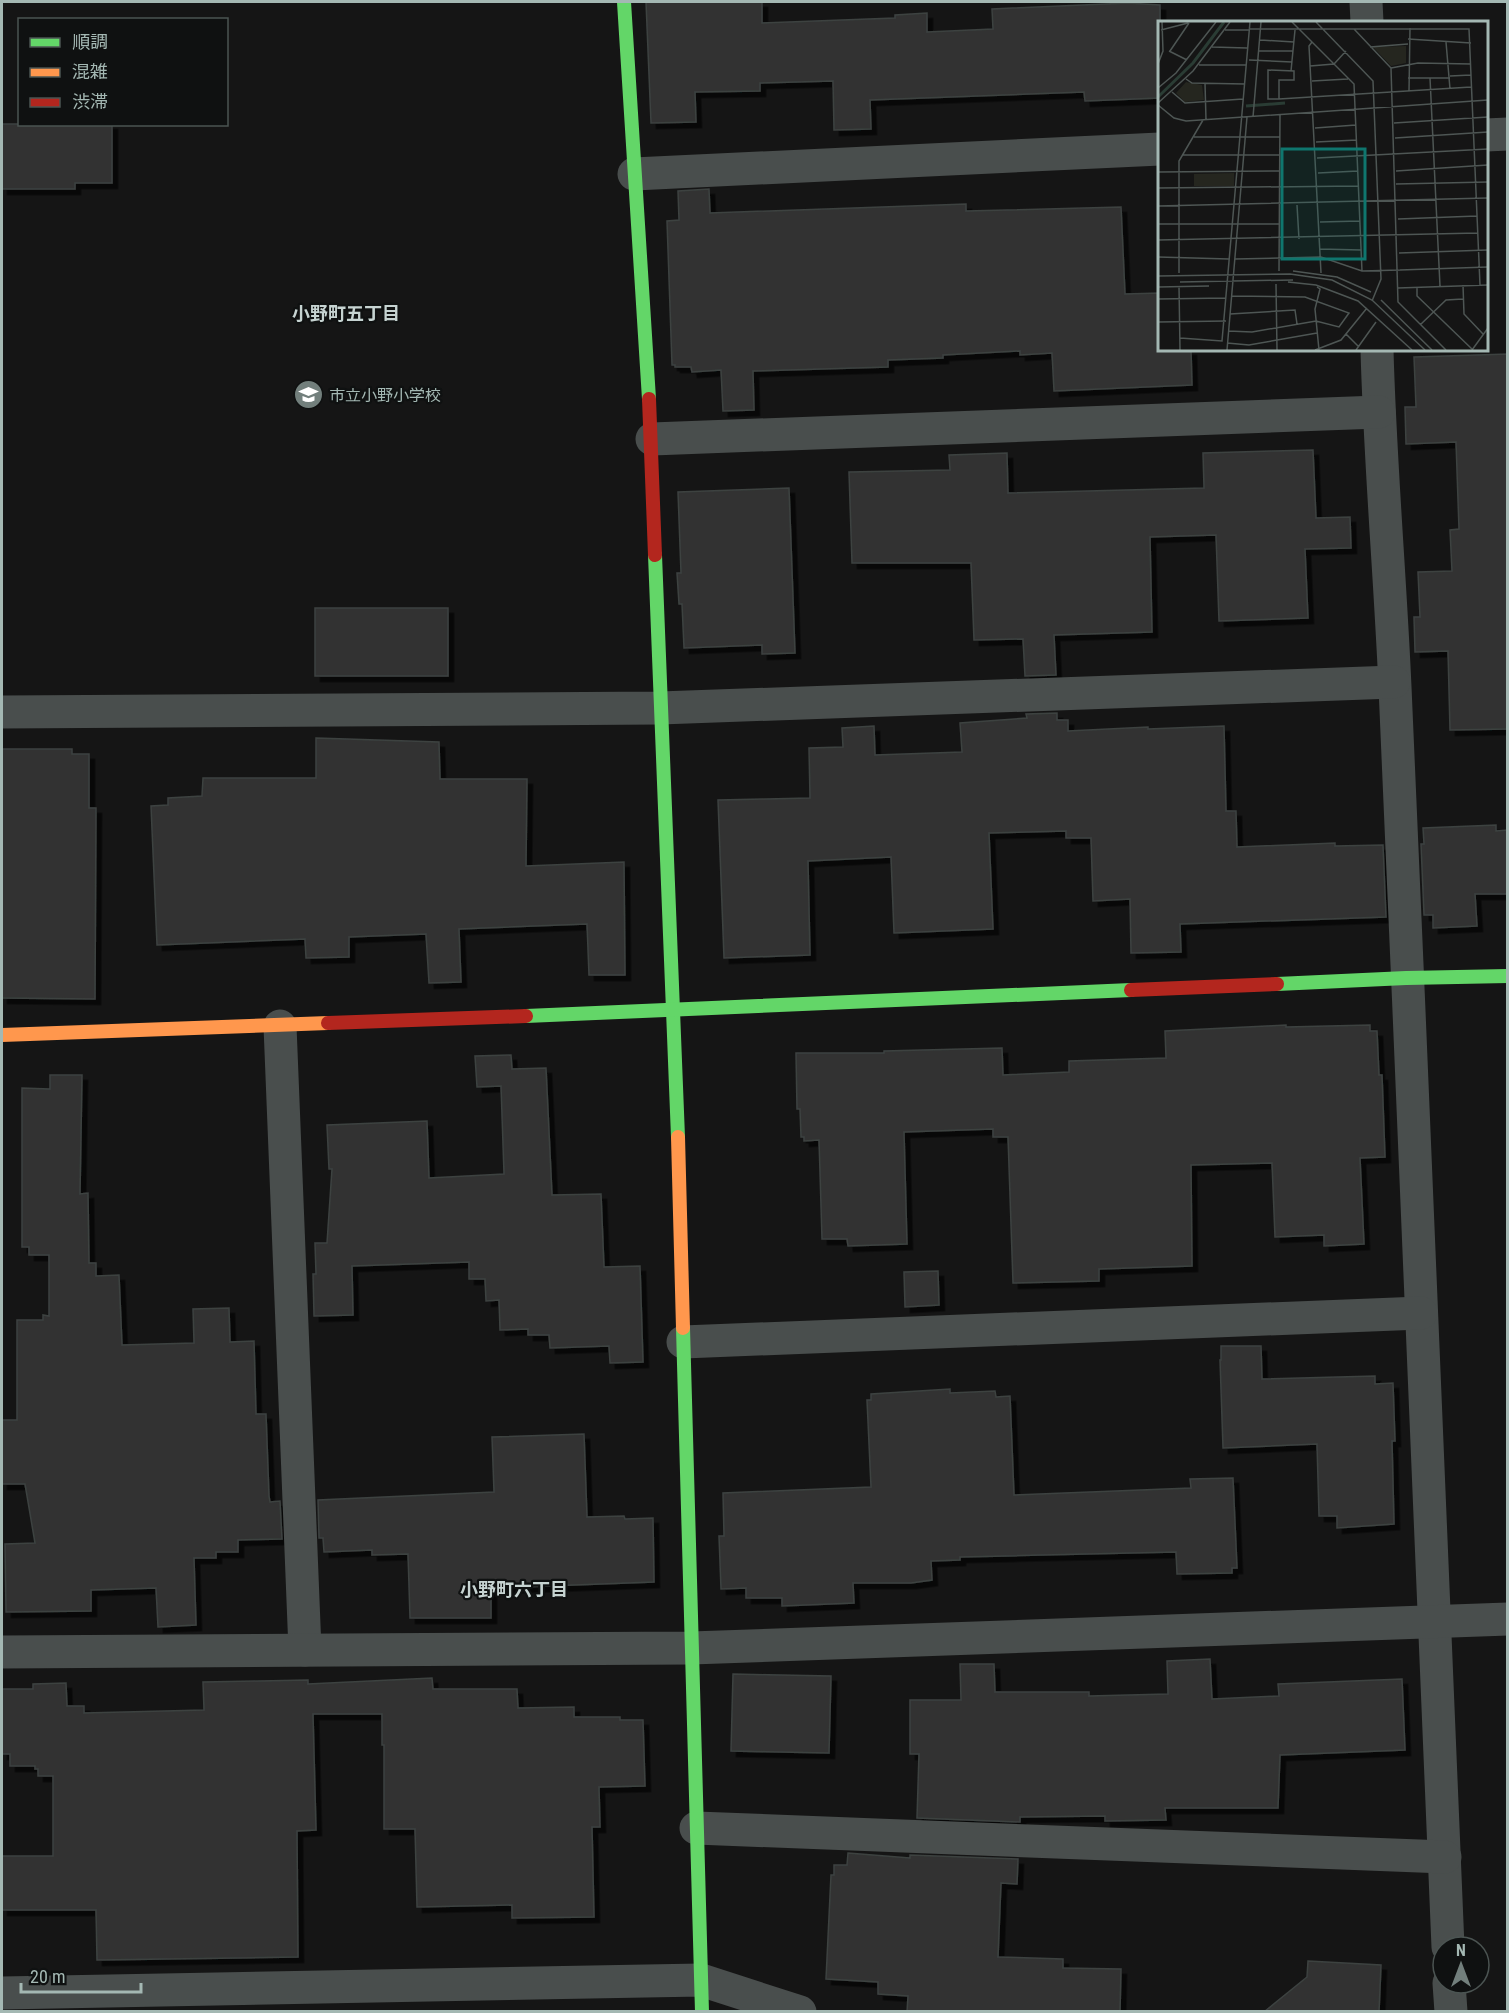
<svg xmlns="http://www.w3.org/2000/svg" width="1509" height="2013" font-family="'Roboto Condensed','Noto Sans JP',sans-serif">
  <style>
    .building { fill: #313332; stroke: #3d4241; stroke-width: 1.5; filter: url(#shadow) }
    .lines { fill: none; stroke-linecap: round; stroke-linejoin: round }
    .street { stroke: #494e4d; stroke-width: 33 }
    .fast { stroke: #63d668; stroke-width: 14 }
    .slow { stroke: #ff974d; stroke-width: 14 }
    .jam { stroke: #b3261e; stroke-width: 14 }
    .labels { text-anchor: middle; stroke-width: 4.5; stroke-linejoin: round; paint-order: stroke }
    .poi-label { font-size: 16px; fill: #a4b8b3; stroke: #0f1111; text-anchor: start }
    .neighbourhood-label { font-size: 18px; font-weight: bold; fill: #c6d3d1; stroke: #0f1111 }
    .inset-river { fill: none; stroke: #2a3c34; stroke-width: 3 }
    .inset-road { fill: none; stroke: #4e5654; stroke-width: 1.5 }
    .view { fill: #0f766e; fill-opacity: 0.15; stroke: #0f766e; stroke-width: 3 }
    .inset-edge { fill: none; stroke: #a4b8b3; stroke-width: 3 }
  </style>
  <defs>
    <filter id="shadow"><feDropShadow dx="5.5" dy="5.5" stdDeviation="0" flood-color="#0009"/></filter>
  </defs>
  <rect width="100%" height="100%" fill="#151515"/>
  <!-- building -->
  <g class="building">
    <path d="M 646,2 L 762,2 L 762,23 L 895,18 L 895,15 L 927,13 L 927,32 L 993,29 L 992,9 L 1128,3 L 1160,5 L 1160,98 L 1085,101 L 1084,92 L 870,100 L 871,129 L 834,130 L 833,81 L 760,83 L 760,91 L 695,92 L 696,122 L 651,123 Z"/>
    <path d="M 2,124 L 112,124 L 112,183 L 75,183 L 75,189 L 2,189 Z"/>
    <path d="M 709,189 L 710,213 L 966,204 L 966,211 L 1121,207 L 1125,294 L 1160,293 L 1160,350 L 1191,350 L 1192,385 L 1054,391 L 1052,353 L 1020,355 L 1020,351 L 943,355 L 943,358 L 888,360 L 888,367 L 753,371 L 754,410 L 723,411 L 721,370 L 692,372 L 691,367 L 675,367 L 675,365 L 672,365 L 667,221 L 679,220 L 678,191 Z"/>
    <path d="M 1508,354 L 1508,729 L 1450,730 L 1448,651 L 1415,652 L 1414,617 L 1420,617 L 1418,572 L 1452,571 L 1450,530 L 1459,529 L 1456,442 L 1406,444 L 1405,407 L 1416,407 L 1414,357 Z"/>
    <path d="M 1313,450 L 1316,518 L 1350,517 L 1351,548 L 1305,549 L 1308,618 L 1219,621 L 1216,535 L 1150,537 L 1152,632 L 1054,635 L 1056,675 L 1025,676 L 1023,639 L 974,640 L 971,563 L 852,563 L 849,472 L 950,470 L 949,455 L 1007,453 L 1008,493 L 1204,488 L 1203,453 Z"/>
    <path d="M 789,488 L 795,653 L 762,654 L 762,645 L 684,648 L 682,604 L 679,604 L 677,573 L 681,573 L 678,492 Z"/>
    <rect x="315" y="608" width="133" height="68"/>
    <path d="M 1057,713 L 1057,720 L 1068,720 L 1068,731 L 1148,727 L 1148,729 L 1224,726 L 1226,811 L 1236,811 L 1237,847 L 1335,843 L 1335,846 L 1383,845 L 1386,917 L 1180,924 L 1181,952 L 1131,953 L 1130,899 L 1093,901 L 1091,838 L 1066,838 L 1066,831 L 989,833 L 993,929 L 894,933 L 891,857 L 808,861 L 810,955 L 724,958 L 718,800 L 810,798 L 809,748 L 843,747 L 842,728 L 874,726 L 875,755 L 962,752 L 960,723 L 1027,718 L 1026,714 Z"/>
    <path d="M 316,738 L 439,742 L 440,779 L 527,779 L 526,866 L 624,862 L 625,975 L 589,975 L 587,924 L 459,929 L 461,982 L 429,983 L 426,934 L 349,937 L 349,957 L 306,958 L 305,939 L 157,945 L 151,806 L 168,805 L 168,798 L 202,796 L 203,778 L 316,778 Z"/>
    <path d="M 2,749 L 72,749 L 72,754 L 89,754 L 89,808 L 96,808 L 95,999 L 2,998 Z"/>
    <path d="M 1496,825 L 1496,831 L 1508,830 L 1508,894 L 1475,894 L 1477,926 L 1433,928 L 1433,915 L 1424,915 L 1421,844 L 1424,844 L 1423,828 Z"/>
    <path d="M 1286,1025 L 1286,1027 L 1370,1025 L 1370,1031 L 1377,1031 L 1379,1075 L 1382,1075 L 1385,1157 L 1360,1158 L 1364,1244 L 1324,1246 L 1324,1235 L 1275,1237 L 1272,1163 L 1191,1165 L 1192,1266 L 1099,1269 L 1099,1281 L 1013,1283 L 1008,1137 L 993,1137 L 993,1129 L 904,1132 L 907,1244 L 848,1246 L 847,1239 L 822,1239 L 819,1140 L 804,1141 L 804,1137 L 801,1137 L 800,1109 L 797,1109 L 796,1053 L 884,1053 L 884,1051 L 1002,1048 L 1003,1075 L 1069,1072 L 1069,1061 L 1166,1058 L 1165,1031 Z"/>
    <path d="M 511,1055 L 512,1069 L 546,1068 L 552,1195 L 601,1194 L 604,1267 L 640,1266 L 643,1362 L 610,1363 L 609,1346 L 550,1348 L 549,1335 L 528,1335 L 528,1329 L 500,1330 L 499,1300 L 486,1301 L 485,1279 L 469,1279 L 469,1262 L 352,1266 L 353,1315 L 314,1316 L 313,1274 L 316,1274 L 315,1243 L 327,1243 L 332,1169 L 329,1169 L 327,1125 L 427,1121 L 429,1178 L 504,1174 L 501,1086 L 477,1087 L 475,1056 Z"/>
    <path d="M 50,1075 L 82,1075 L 80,1194 L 88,1193 L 89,1263 L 96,1263 L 96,1276 L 119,1275 L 122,1345 L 194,1343 L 193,1309 L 229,1308 L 230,1342 L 254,1341 L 256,1414 L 266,1414 L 269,1496 L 270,1502 L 280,1501 L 282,1539 L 238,1540 L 238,1552 L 216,1552 L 216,1558 L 194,1558 L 196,1625 L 158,1627 L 156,1588 L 91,1590 L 91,1611 L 6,1612 L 5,1544 L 35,1543 L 25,1484 L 2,1484 L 2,1420 L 17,1420 L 17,1320 L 43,1320 L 43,1315 L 49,1316 L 49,1255 L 29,1255 L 29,1247 L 22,1247 L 22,1088 L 50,1089 Z"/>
    <path d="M 938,1271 L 939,1305 L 905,1307 L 904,1272 Z"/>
    <path d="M 1221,1346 L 1261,1346 L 1262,1379 L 1375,1376 L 1375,1384 L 1393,1383 L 1395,1441 L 1392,1441 L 1394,1524 L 1337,1528 L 1337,1516 L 1319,1516 L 1317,1444 L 1223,1448 L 1220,1360 L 1221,1360 Z"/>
    <path d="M 950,1389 L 950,1393 L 995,1391 L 996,1397 L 1010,1396 L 1014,1495 L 1191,1488 L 1190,1479 L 1233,1478 L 1237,1568 L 1232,1568 L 1232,1573 L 1177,1574 L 1176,1552 L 960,1557 L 960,1560 L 931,1561 L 932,1580 L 911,1583 L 853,1583 L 854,1603 L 782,1606 L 782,1598 L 746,1598 L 746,1588 L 721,1589 L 719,1536 L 724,1536 L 723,1493 L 871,1487 L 867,1400 L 871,1400 L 871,1394 Z"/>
    <path d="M 584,1434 L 587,1517 L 624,1516 L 625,1519 L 653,1518 L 654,1582 L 491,1588 L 491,1618 L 410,1618 L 408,1554 L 372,1555 L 372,1550 L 324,1552 L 323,1538 L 319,1538 L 318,1500 L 494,1492 L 492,1437 Z"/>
    <path d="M 1210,1659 L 1212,1699 L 1279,1696 L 1278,1684 L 1402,1679 L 1405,1750 L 1280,1755 L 1278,1808 L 1165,1808 L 1166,1820 L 1105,1821 L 1105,1816 L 1020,1817 L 1020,1822 L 917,1818 L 919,1754 L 910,1754 L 910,1700 L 961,1700 L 960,1664 L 994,1664 L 995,1692 L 1089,1692 L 1089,1696 L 1168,1694 L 1167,1661 Z"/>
    <path d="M 733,1674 L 831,1676 L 829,1753 L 731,1751 Z"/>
    <path d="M 432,1678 L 433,1689 L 517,1689 L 518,1708 L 574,1707 L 574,1717 L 620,1717 L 620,1720 L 643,1720 L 645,1786 L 599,1787 L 600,1827 L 592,1827 L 594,1917 L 512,1918 L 512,1905 L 417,1907 L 415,1829 L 384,1829 L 384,1745 L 382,1745 L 382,1714 L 313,1714 L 316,1830 L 297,1831 L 298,1957 L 97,1960 L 96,1910 L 2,1910 L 2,1856 L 53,1856 L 53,1776 L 38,1776 L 38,1769 L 35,1769 L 35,1766 L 10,1766 L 10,1754 L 2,1754 L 2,1689 L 33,1689 L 33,1684 L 66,1683 L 67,1706 L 84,1706 L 84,1713 L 204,1710 L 203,1682 L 308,1680 L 308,1684 Z"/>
    <path d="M 848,1853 L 910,1858 L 910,1855 L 1018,1859 L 1017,1884 L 1001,1883 L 998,1957 L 1063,1959 L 1063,1968 L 1121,1969 L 1120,2012 L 907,2012 L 908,1996 L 878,1994 L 878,1982 L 826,1979 L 831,1875 L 834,1875 L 834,1865 L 847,1865 Z"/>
    <path d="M 1308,1961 L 1381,1965 L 1379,2012 L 1264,2012 L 1307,1977 Z"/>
  </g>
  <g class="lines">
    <!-- street -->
    <g class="street">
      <path d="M 1366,2 L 1367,22"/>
      <path d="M 1486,135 L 1508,134"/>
      <path d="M 634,174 L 1160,149"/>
      <path d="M 1377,350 C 1380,462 1390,574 1395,687 C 1413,1107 1432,1527 1448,1947"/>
      <path d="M 652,439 L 1379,412"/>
      <path d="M 2,712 L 660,708 L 1394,682"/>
      <path d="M 280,1026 L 305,1650"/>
      <path d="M 683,1342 L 1421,1313"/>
      <path d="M 2,1652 L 691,1648 L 1508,1619"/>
      <path d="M 696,1828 L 1445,1857"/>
      <path d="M 1449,1983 L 1451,2012"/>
      <path d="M 2,1993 L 701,1980 L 800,2012"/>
    </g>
    <!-- fast -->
    <g class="fast">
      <path d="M 624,2 L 649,399"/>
      <path d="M 655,555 L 678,1137"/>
      <path d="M 1277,984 L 1406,978 L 1508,976"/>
      <path d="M 526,1016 L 1131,990"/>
      <path d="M 683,1328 L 702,2012"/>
    </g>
    <!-- slow -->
    <g class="slow">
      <path d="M 2,1035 L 328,1023"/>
      <path d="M 678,1137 L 683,1328"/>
    </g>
    <!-- jam -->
    <g class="jam">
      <path d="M 649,399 L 655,555"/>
      <path d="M 1131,990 L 1277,984"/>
      <path d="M 328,1023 L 526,1016"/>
    </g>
  </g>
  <!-- icons -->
  <defs>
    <symbol id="school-disc" viewBox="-11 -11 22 22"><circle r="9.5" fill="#727f7c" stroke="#0f1111"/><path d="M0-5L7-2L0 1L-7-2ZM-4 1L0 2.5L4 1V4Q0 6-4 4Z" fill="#fff"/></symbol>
  </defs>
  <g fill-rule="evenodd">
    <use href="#school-disc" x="292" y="378" width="33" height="33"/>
  </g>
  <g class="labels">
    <!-- poi labels -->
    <g class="poi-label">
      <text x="329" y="401">市立小野小学校</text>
    </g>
    <!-- neighbourhood labels -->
    <g class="neighbourhood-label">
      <text x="346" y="320">小野町五丁目</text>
      <text x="514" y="1596">小野町六丁目</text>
    </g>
  </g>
  <!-- overview -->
  <g transform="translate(1158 21)">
    <rect width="330" height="330" fill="#151515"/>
    <path d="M 248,25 L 248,42 L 233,45 L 215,26 ZM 28,61 L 44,64 L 46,79 L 27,81 L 18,72 ZM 76,152 L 76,165 L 36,165 L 36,153 Z" fill="#25261f"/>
    <path class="inset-river" d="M 0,76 L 35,42 L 66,1M 88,85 L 127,82"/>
    <path class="inset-road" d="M 134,1 L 196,63 L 204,250M 158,1 L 215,60 L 223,258 L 214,280M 91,8 L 311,8 L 322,264M 196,8 L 233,47 L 240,281 L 288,329M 3,9 L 30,2M 67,9 L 91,9M 250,18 L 313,22M 102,19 L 136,21M 154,21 L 151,25 L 163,252M 288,21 L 292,68M 54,26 L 89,27M 212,26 L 250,23M 11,30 L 29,39M 12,30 L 31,2M 101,30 L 135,30M 91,39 L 134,41M 0,43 L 5,30 L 4,1M 41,44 L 88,44M 152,45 L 176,43 L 188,30M 233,47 L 260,42 L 313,43M 133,50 L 137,9M 292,55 L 313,54M 250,57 L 292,57M 272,57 L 282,265M 28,58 L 34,62 L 87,63M 154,60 L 190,58M 47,62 L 48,99M 0,67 L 18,52 L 58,1M 251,70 L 252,7M 14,71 L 27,82 L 85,78M 121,78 L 121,59 L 136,59 L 136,50 L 110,49 L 110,78 L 121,78 L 313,66M 0,82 L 35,50 L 72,1M 0,84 L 16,97 L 28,100 L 330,79M 95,96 L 103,1M 236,102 L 330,96M 157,107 L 198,104M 36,116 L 122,116M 237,117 L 330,111M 158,121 L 199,119M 24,134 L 122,134M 159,137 L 330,128M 238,150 L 330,144M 0,151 L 122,150M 160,152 L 200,150M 238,163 L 330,161M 0,167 L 201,165M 139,184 L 141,218M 0,185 L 330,177M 240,198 L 319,195M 162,201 L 202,200M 0,203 L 121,203M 0,219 L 320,212M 162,228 L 203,229M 241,232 L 330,229M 0,236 L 71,238M 77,238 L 163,236 L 204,250 L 242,249M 242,249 L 330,246M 121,250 L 122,94M 135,250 L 179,256 L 213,271M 21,252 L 21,140 L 45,99M 0,255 L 132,253 L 174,259 L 214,279 L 267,329M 22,261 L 135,259M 130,261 L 158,264 L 200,280 L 254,329M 118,263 L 119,329M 305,264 L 306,293 L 325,313M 21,265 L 22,329M 0,266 L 51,265M 159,266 L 162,268 L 157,288 L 161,329M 259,266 L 259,275 L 315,329M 240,267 L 330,264M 0,278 L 68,277M 223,279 L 274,329M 72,293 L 137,289 L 139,303M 0,301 L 68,300M 262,304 L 288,279 L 305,278M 70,310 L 94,311 L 158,300 L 181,306 L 191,292 L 147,276 L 73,275M 188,313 L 201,326M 22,317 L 64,320 L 92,1M 69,322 L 91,324 L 159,312M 69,329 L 89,96M 157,329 L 183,319 L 209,287M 198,329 L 218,301M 314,329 L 330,307"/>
    <path class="view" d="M 124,128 L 207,128 L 207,238 L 124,238 Z"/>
    <rect width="330" height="330" class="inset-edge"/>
  </g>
  <!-- border -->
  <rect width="1509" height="2013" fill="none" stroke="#a4b8b3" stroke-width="6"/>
  <!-- legend -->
  <rect x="18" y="18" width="210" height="108" fill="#0f1111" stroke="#4b5452" stroke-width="1.5"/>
  <rect x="30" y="38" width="30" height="9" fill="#63d668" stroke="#4b5452" stroke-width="1.5"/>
  <text x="72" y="48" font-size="18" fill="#a4b8b3">順調</text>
  <rect x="30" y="68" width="30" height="9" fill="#ff974d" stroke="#4b5452" stroke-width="1.5"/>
  <text x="72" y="78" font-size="18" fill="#a4b8b3">混雑</text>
  <rect x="30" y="98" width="30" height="9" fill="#b3261e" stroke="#4b5452" stroke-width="1.5"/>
  <text x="72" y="108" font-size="18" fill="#a4b8b3">渋滞</text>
  <!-- north arrow -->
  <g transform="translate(1461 1965)"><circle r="28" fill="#0f1111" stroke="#4b5452" stroke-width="1.5"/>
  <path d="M0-4.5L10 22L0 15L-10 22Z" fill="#727f7c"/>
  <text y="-9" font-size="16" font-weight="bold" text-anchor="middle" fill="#a4b8b3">N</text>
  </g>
  <!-- scale -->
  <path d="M21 1983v9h120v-9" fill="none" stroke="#a4b8b3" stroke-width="3"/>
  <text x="30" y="1983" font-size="18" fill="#a4b8b3" stroke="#0f1111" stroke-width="4.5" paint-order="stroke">20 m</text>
</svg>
